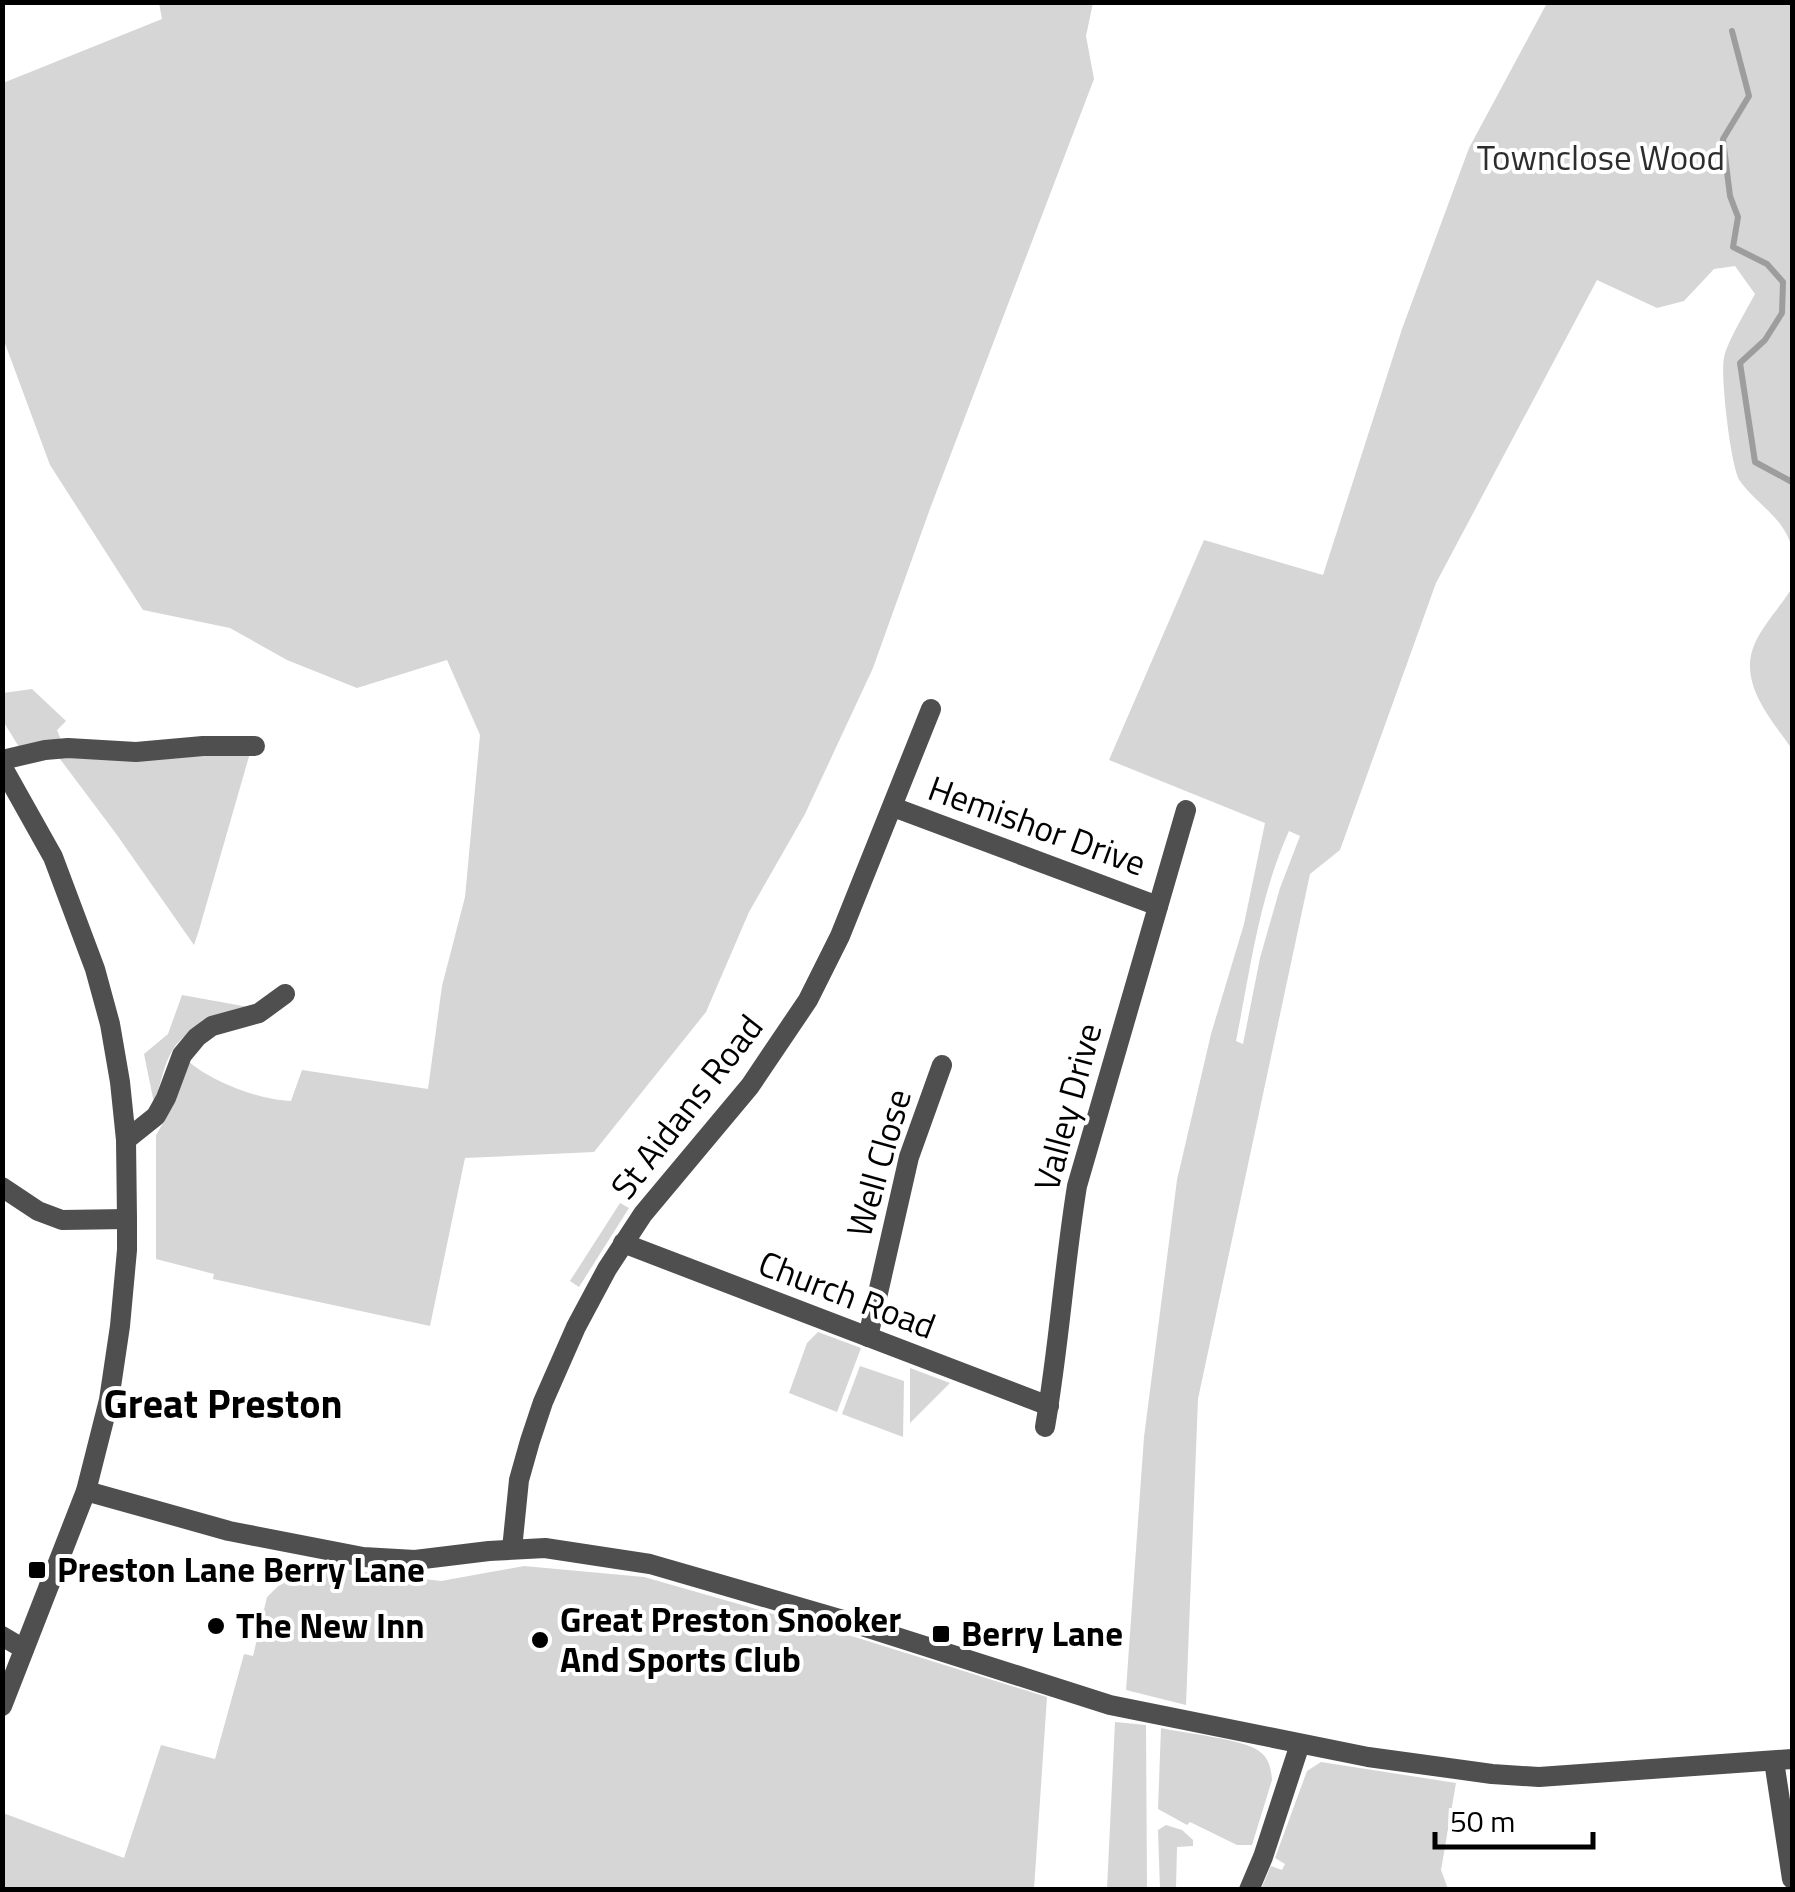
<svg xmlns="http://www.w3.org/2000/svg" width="1795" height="1892" font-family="'Titillium Web',sans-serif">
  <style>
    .green { fill: #d6d6d6; fill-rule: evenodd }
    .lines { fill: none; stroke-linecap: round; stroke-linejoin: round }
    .stream { stroke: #9d9d9d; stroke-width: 6 }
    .minor { stroke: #4f4f4f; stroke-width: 20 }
    .tertiary { stroke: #4f4f4f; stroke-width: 20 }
    .poi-dot { fill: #000; stroke: #fff; stroke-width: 4 }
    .labels { text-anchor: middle; stroke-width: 8; stroke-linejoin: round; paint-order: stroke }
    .park-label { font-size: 35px; fill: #2d2d2d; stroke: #fff }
    .street-label { font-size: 35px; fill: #000; stroke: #fff }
    .poi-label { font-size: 35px; font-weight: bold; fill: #000; stroke: #fff; text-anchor: start }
    .quarter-label { font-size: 40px; font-weight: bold; fill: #000; stroke: #fff }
  </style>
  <rect width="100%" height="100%" fill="#fff"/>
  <!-- green -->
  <g class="green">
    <path d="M 159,3 L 1093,3 L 1086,36 L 1094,79 L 931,506 L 873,668 L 805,814 L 749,912 L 706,1012 L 594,1152 L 465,1158 L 430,1326 L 213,1279 L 214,1274 L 156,1259 L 156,1135 L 165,1120 L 187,1060 C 211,1082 260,1100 291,1101 L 302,1070 L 428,1089 L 442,986 L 465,897 L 480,735 L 447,660 L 357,688 L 287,660 L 230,628 L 143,610 L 50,465 L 3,338 L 3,83 L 162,19 Z"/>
    <path d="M 1547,3 L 1792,3 L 1792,548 C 1783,516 1758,506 1740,481 C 1731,469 1720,374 1724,358 C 1726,344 1747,309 1755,294 L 1735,266 L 1714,269 L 1684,301 L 1657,308 L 1597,280 L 1436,583 L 1340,850 L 1310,874 L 1198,1399 L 1186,1705 L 1126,1690 L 1144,1437 L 1177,1180 L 1211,1034 L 1244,924 L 1265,823 L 1109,760 L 1204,540 L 1323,575 L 1402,329 L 1469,148 ZM 1289,831 L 1300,836 L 1280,888 L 1260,958 L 1243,1044 L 1236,1041 C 1250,971 1259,897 1289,831 Z"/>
    <path d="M 1792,583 L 1792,749 C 1771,719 1737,682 1755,643 C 1763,625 1779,608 1790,591 Z"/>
    <path d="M 32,689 L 66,721 L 57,730 L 61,740 L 19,747 L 3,721 L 3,693 Z"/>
    <path d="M 250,753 L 199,930 L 194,945 L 117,835 L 57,755 Z"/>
    <path d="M 182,995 L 254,1008 C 228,1018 190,1024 174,1048 C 163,1064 161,1085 154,1103 L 144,1054 L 168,1034 Z"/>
    <path d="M 620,1203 L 629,1208 L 579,1287 L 570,1281 Z"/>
    <path d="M 818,1332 L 861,1348 L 837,1412 L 789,1393 L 807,1343 Z"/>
    <path d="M 860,1366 L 904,1381 L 903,1437 L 842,1414 Z"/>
    <path d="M 910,1368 L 950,1383 L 910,1423 Z"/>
    <path d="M 301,1564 L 441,1581 L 524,1566 L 644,1577 L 858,1638 L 1047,1697 L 1034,1889 L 3,1889 L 3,1813 L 124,1858 L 161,1745 L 215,1759 L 244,1654 L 253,1656 L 267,1597 Z"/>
    <path d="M 1115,1722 L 1146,1725 L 1147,1889 L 1107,1889 Z"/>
    <path d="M 1161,1728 C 1183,1733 1243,1739 1259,1751 C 1269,1758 1271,1768 1272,1780 L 1252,1845 L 1237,1845 L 1190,1822 L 1187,1825 L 1158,1809 Z"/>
    <path d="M 1321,1762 L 1456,1783 L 1441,1870 L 1448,1889 L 1261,1889 L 1271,1866 L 1282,1870 L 1285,1864 L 1275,1858 L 1307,1771 Z"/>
    <path d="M 1166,1825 L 1182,1830 L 1193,1840 L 1193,1846 L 1177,1847 L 1176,1889 L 1160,1889 L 1158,1830 Z"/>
  </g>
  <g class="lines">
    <!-- stream -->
    <path class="stream" d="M 1732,31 L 1749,96 L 1723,139 L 1730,196 L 1738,217 L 1733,247 L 1767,264 L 1783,282 L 1782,313 L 1765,340 L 1740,363 L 1755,462 L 1792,482"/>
    <!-- minor -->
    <g class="minor">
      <path d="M 2,760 L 45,750 L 68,748 L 136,752 L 203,746 L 255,746"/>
      <path d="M 893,807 L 1158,906"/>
      <path d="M 126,1140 L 156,1116 L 166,1098 L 182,1055 L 197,1037 L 212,1026 L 259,1013 L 285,994"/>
      <path d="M 2,1187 L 38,1211 L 62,1220 L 127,1219"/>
      <path d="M 623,1243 L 1049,1406"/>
      <path d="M 868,1337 L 909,1157 L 942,1065"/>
      <path d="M 1045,1427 C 1059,1347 1064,1266 1077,1186 L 1186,810"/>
      <path d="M 512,1549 L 519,1480 L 530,1441 L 543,1402 L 576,1327 L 607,1269 L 643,1214 L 750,1086 L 808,1000 L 840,936 L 931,709"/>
      <path d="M 2,1636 L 24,1649"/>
      <path d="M 1774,1761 L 1792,1879"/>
      <path d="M 1249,1890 L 1263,1857 L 1300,1744"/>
    </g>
    <!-- tertiary -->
    <g class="tertiary">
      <path d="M 2,766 L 53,857 L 95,969 L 110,1024 L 120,1082 L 126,1140 L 127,1219 L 127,1250 L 120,1326 L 109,1400 L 86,1491 L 2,1706"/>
      <path d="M 86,1491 L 229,1531 L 363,1557 L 415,1560 L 489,1551 L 545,1548 L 650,1564 L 840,1619 L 1110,1705 L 1368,1757 L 1492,1774 L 1539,1777 L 1792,1759"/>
    </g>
  </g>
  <!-- markers -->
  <g class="poi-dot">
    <rect x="27" y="1560" width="20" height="20" rx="5"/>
    <circle cx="216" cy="1626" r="10"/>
    <rect x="931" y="1624" width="20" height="20" rx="5"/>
    <circle cx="540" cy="1640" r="10"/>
  </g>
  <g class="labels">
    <!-- park labels -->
    <g class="park-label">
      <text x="1601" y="170">Townclose Wood</text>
    </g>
    <!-- street labels -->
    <g class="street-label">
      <text transform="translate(1037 826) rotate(20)" y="12">Hemishor Drive</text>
      <text transform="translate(687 1107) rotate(-52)" y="12">St Aidans Road</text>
      <text transform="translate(1068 1107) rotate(-75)" y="12">Valley Drive</text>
      <text transform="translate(879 1163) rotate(-74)" y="12">Well Close</text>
      <text transform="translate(847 1295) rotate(21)" y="12">Church Road</text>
    </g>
    <!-- poi labels -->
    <g class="poi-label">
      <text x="57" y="1582">Preston Lane Berry Lane</text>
      <text x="560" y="1632">Great Preston Snooker<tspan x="560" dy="40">And Sports Club</tspan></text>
      <text x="236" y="1638">The New Inn</text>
      <text x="961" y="1646">Berry Lane</text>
    </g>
    <!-- quarter labels -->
    <g class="quarter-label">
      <text x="223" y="1418">Great Preston</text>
    </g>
  </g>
  <!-- border -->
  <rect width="1795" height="1892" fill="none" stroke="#000000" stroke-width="10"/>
  <!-- scale -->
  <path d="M1435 1832v15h158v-15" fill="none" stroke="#000000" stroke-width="5"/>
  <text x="1450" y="1832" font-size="30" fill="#000000" stroke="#ffffff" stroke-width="8" paint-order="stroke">50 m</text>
</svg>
